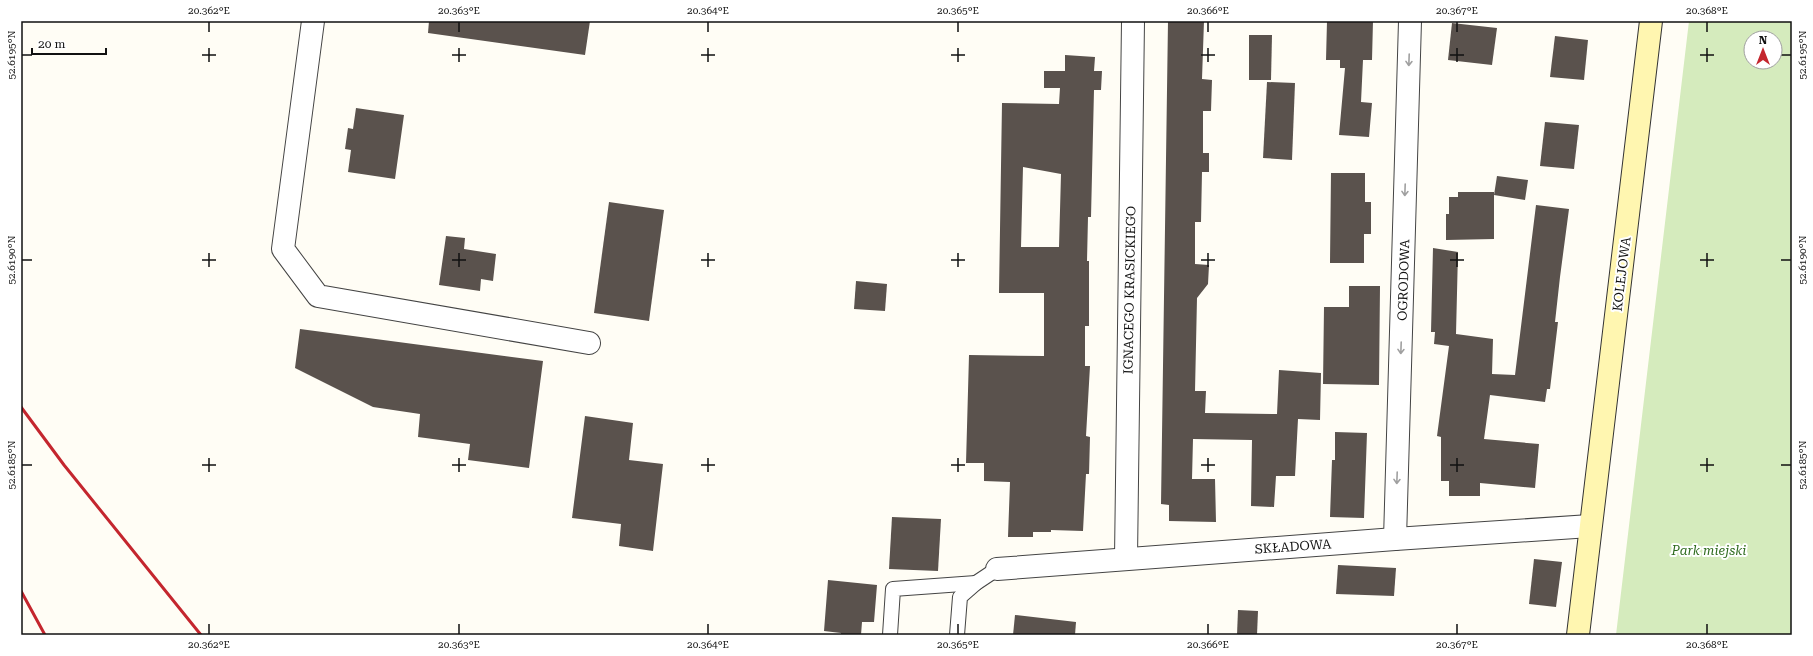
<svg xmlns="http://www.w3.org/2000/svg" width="1813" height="656" font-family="'Roboto Serif',serif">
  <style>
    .green { fill: #d5ebbd; fill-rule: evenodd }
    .building { fill: #5a524d; fill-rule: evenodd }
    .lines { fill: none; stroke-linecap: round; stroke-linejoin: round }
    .lane-casing { stroke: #444; stroke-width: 16 }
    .street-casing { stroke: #444; stroke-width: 24 }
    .secondary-casing { stroke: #333; stroke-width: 24 }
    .lane { stroke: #fff; stroke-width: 14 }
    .street { stroke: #fff; stroke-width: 22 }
    .secondary { stroke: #fff6b0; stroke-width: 22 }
    .rail { stroke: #c4262e; stroke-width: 3 }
    .oneway { stroke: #a0a0a0 }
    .ticks { fill: none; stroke: #111; stroke-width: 1.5 }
    .labels { text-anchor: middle; stroke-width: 4; stroke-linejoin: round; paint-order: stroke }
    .street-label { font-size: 13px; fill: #111; stroke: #fff }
    .park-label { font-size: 13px; font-style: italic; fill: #2f6b1f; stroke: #fff }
    .neatline { fill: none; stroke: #111; stroke-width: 1.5 }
    .ticks-label { font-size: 10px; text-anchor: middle; fill: #111 }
  </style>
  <rect width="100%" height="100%" fill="#fffdf5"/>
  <!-- green -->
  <path class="green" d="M 1689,21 L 1792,21 L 1792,635 L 1616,635 ZM 1751,38 L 1775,38 L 1775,62 L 1751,62 Z"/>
  <!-- building -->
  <g class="building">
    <path d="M 429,21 L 590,21 L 585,55 L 428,33 Z"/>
    <path d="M 1168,21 L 1204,21 L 1202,79 L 1212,80 L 1211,111 L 1203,111 L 1203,153 L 1209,153 L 1209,172 L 1202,172 L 1201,222 L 1195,222 L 1195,264 L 1209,265 L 1208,284 L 1197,298 L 1195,391 L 1206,391 L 1205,413 L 1277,414 L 1279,370 L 1321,373 L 1320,420 L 1298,419 L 1295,476 L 1276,476 L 1274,507 L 1251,506 L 1252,440 L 1193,439 L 1192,479 L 1215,479 L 1216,522 L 1169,521 L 1169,505 L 1161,504 Z"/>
    <path d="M 1327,21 L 1373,21 L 1372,60 L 1363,60 L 1361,102 L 1372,103 L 1369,137 L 1339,135 L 1345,68 L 1340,68 L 1340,60 L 1326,60 Z"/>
    <path d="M 1452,23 L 1497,28 L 1492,65 L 1448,60 Z"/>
    <path d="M 1249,35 L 1272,35 L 1271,80 L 1249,80 Z"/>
    <path d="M 1555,36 L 1588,40 L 1584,80 L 1550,77 Z"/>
    <path d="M 1065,55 L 1095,57 L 1094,71 L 1102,71 L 1101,90 L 1094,90 L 1091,217 L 1088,217 L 1087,261 L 1089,261 L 1089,326 L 1085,326 L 1085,366 L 1090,366 L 1086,436 L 1090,437 L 1089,474 L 1086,474 L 1083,531 L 1051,530 L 1051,532 L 1033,532 L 1033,537 L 1008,537 L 1010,482 L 984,481 L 984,463 L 966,463 L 969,355 L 1044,356 L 1044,293 L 999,293 L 1002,103 L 1059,104 L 1060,88 L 1044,88 L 1044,71 L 1065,71 ZM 1023,167 L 1061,174 L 1059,247 L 1021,247 Z"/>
    <path d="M 1267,82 L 1295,83 L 1292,160 L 1263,158 Z"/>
    <path d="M 356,108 L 404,115 L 395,179 L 348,172 L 351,150 L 345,149 L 348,128 L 353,129 Z"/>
    <path d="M 1545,122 L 1579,125 L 1574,169 L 1540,166 Z"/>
    <path d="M 1331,173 L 1365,173 L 1365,202 L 1371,202 L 1371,234 L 1364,234 L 1364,263 L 1330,263 Z"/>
    <path d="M 1497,176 L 1528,180 L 1525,200 L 1494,195 Z"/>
    <path d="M 1458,192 L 1494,192 L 1494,239 L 1446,240 L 1446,214 L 1449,214 L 1449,197 L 1458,197 Z"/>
    <path d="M 609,202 L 664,210 L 649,321 L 594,313 Z"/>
    <path d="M 1536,205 L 1569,209 L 1560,277 L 1555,322 L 1558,322 L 1550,389 L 1547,389 L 1545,402 L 1490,395 L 1484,439 L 1539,444 L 1535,488 L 1480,483 L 1480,496 L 1449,496 L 1449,481 L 1441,481 L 1441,437 L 1437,436 L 1449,346 L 1434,344 L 1435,332 L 1431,332 L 1433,248 L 1458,252 L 1456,334 L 1493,339 L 1492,374 L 1515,375 Z"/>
    <path d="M 446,236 L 465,238 L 464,249 L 496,254 L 493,281 L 481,279 L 480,291 L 439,285 Z"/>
    <path d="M 856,281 L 887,284 L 885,311 L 854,309 Z"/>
    <path d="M 1349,286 L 1380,286 L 1379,385 L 1323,384 L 1324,307 L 1349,307 Z"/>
    <path d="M 300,329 L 543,361 L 529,468 L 468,460 L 470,444 L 418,437 L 420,414 L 373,407 L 295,368 Z"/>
    <path d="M 585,416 L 633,423 L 629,460 L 663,464 L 653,551 L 619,546 L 621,524 L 572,518 Z"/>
    <path d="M 1335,432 L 1367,433 L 1364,518 L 1330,517 L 1332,460 L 1335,460 Z"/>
    <path d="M 892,517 L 941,519 L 938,571 L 889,569 Z"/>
    <path d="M 1534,559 L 1562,562 L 1556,607 L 1529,604 Z"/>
    <path d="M 1338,565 L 1396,568 L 1394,596 L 1336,594 Z"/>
    <path d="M 828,580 L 877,585 L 874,622 L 862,622 L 861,635 L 841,635 L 841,633 L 824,631 Z"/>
    <path d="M 1238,610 L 1258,611 L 1257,635 L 1237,635 Z"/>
    <path d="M 1015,615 L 1076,622 L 1075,635 L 1013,635 Z"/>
  </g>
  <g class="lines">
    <defs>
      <g id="lane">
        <path d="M 890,635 L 893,589 L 976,583"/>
        <path d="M 957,635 L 960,597 L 976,583 L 997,569"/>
      </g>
      <g id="street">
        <path d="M 313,21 L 283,249 L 318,296 L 589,343"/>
        <path d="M 1395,539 L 1410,21"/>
        <path d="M 1126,558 L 1133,21"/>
        <path d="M 997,569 L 1395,539 L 1590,526"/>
      </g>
      <path id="secondary" d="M 1578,635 L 1651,21"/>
    </defs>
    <!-- lane casing -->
    <use href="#lane" class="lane-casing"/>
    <!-- street casing -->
    <use href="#street" class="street-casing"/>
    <!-- secondary casing -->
    <use href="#secondary" class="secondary-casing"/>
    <!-- lane -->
    <use href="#lane" class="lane"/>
    <!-- street -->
    <use href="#street" class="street"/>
    <!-- secondary -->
    <use href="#secondary" class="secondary"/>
    <!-- rail -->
    <g class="rail">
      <path d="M 21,407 L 64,465 L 201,635"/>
      <path d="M 21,591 L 45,635"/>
    </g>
  </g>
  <!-- one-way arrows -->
  <defs><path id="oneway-shaft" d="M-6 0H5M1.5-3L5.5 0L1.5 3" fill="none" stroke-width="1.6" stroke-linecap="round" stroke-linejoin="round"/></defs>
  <g class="oneway">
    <use href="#oneway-shaft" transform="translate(1409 60) rotate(92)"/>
    <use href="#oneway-shaft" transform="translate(1405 190) rotate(92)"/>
    <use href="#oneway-shaft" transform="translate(1401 348) rotate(92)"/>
    <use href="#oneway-shaft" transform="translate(1397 478) rotate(92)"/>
  </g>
  <!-- ticks -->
  <path class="ticks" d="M 209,22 L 209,32M 459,22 L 459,32M 708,22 L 708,32M 958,22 L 958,32M 1208,22 L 1208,32M 1457,22 L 1457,32M 1707,22 L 1707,32M 209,48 L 209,62M 459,48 L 459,62M 708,48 L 708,62M 958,48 L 958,62M 1208,48 L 1208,62M 1457,48 L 1457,62M 1707,48 L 1707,62M 22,55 L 32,55M 202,55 L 216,55M 452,55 L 466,55M 701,55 L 715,55M 951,55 L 965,55M 1201,55 L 1215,55M 1450,55 L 1464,55M 1700,55 L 1714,55M 1781,55 L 1791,55M 209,253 L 209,267M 459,253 L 459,267M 708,253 L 708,267M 958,253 L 958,267M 1208,253 L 1208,267M 1457,253 L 1457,267M 1707,253 L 1707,267M 22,260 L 32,260M 202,260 L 216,260M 452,260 L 466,260M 701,260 L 715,260M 951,260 L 965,260M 1201,260 L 1215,260M 1450,260 L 1464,260M 1700,260 L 1714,260M 1781,260 L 1791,260M 209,458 L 209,472M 459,458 L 459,472M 708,458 L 708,472M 958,458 L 958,472M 1208,458 L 1208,472M 1457,458 L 1457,472M 1707,458 L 1707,472M 22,465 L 32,465M 202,465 L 216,465M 452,465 L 466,465M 701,465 L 715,465M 951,465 L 965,465M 1201,465 L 1215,465M 1450,465 L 1464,465M 1700,465 L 1714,465M 1781,465 L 1791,465M 209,624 L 209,634M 459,624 L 459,634M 708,624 L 708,634M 958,624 L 958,634M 1208,624 L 1208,634M 1457,624 L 1457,634M 1707,624 L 1707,634"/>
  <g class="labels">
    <!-- street labels -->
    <g class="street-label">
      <text transform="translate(1621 274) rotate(-83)" y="5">KOLEJOWA</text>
      <text transform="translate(1403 280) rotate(-88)" y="5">OGRODOWA</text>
      <text transform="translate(1129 290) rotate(-89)" y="5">IGNACEGO KRASICKIEGO</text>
      <text transform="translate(1293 546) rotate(-4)" y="5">SKŁADOWA</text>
    </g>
    <!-- park labels -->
    <g class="park-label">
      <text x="1709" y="555">Park miejski</text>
    </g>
  </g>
  <!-- border -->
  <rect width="1813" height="656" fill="none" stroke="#ffffff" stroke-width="44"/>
  <!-- north arrow -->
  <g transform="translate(1763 50)"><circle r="19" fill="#ffffff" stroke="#a0a0a0"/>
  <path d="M0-3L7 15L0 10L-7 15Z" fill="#c4262e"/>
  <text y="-6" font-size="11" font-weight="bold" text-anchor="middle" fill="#111111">N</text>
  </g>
  <!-- scale -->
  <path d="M32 48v6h74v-6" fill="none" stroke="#111111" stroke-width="2"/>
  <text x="38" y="48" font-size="12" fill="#111111" stroke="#ffffff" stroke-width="3" paint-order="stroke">20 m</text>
  <rect x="22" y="22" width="1769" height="612" class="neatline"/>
  <g class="ticks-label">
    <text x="209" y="14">20.362°E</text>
    <text x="459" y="14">20.363°E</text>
    <text x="708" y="14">20.364°E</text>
    <text x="958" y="14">20.365°E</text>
    <text x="1208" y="14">20.366°E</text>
    <text x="1457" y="14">20.367°E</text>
    <text x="1707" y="14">20.368°E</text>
    <text transform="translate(11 55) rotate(-90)" y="4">52.6195°N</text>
    <text transform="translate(1802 55) rotate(-90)" y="4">52.6195°N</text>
    <text transform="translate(11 260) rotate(-90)" y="4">52.6190°N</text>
    <text transform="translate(1802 260) rotate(-90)" y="4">52.6190°N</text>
    <text transform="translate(11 465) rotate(-90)" y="4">52.6185°N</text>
    <text transform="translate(1802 465) rotate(-90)" y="4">52.6185°N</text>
    <text x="209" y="648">20.362°E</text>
    <text x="459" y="648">20.363°E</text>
    <text x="708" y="648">20.364°E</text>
    <text x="958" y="648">20.365°E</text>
    <text x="1208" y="648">20.366°E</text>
    <text x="1457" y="648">20.367°E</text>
    <text x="1707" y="648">20.368°E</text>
  </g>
</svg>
